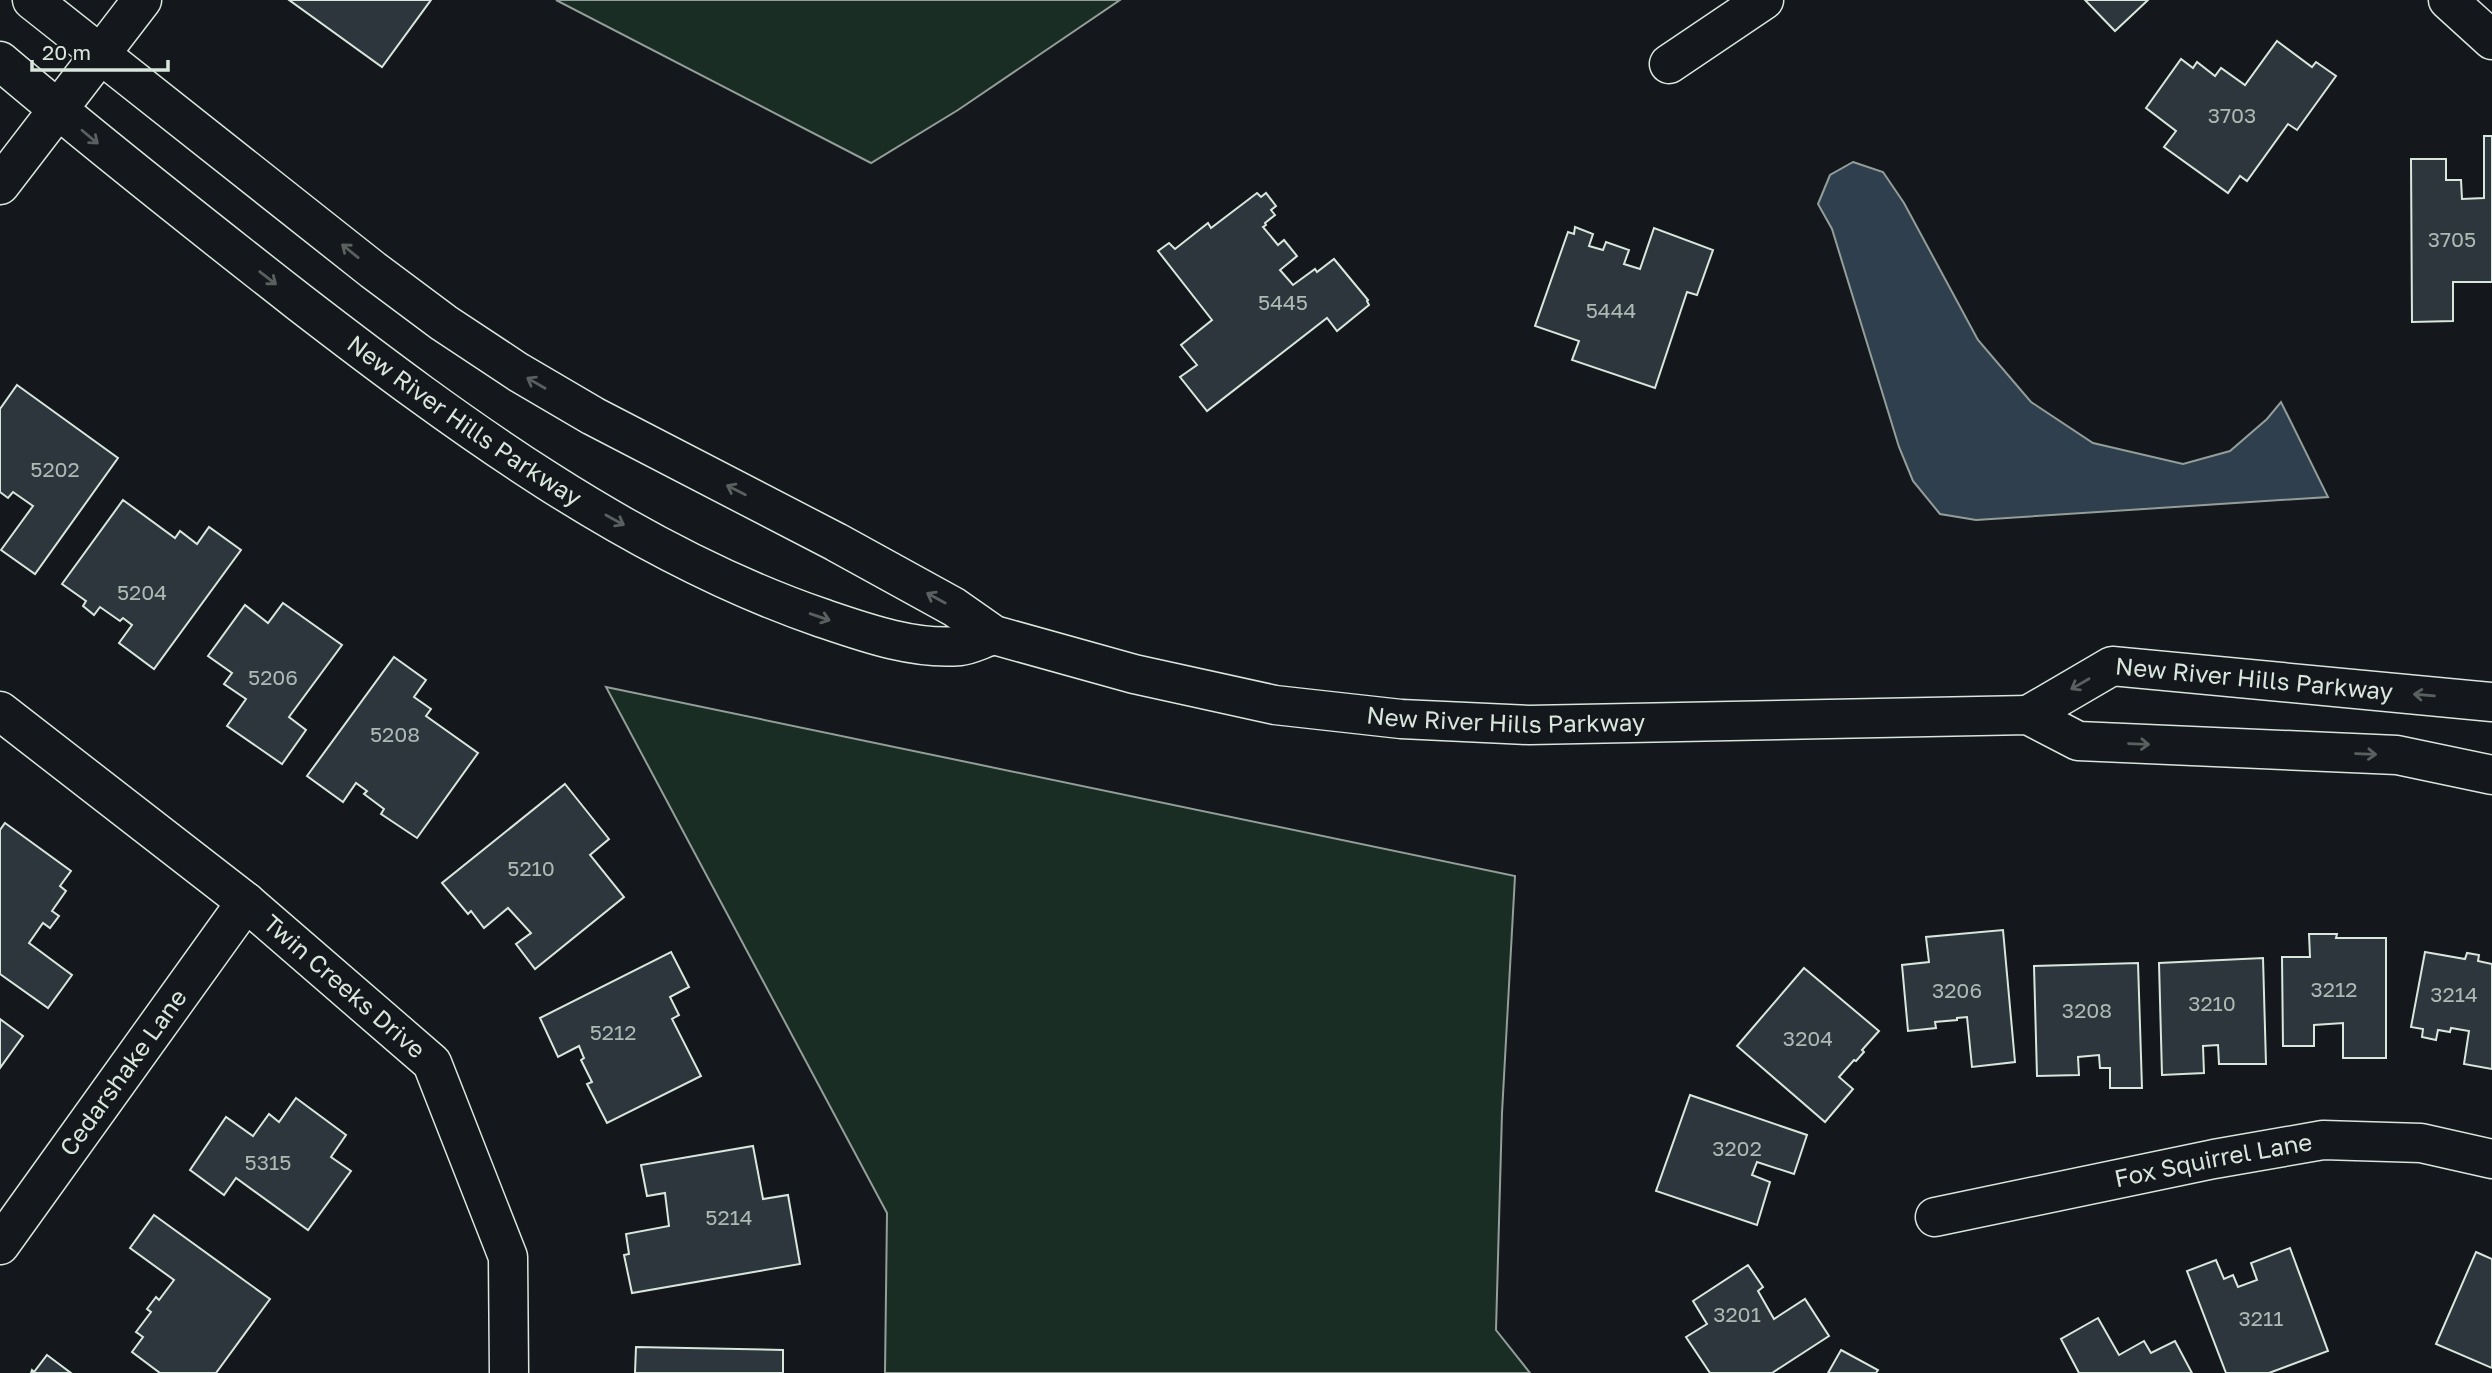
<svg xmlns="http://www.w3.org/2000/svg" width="2492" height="1373" font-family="'Golos Text',sans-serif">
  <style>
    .green { fill: #1a2d24; stroke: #939e99; stroke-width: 2 }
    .water { fill: #2f3f4d; stroke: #939e99; stroke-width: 2 }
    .building { fill: #2c363c; stroke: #d8e6dc; stroke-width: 2 }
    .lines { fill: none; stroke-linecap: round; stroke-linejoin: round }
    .street-casing { stroke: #d8e6dc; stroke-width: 41 }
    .secondary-casing { stroke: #d8e6dc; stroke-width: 41 }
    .street { stroke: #14181c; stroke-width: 38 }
    .secondary { stroke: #14181c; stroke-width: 38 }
    .oneway { stroke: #59605f }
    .labels { text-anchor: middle; stroke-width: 5; stroke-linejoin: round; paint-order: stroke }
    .number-label { font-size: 21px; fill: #adbab4 }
    .street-label { font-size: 24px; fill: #d8e6dc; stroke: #14181c }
  </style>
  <rect width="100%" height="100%" fill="#14181c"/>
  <!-- green -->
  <g class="green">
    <path d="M 556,0 L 1120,0 L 958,110 L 871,163 Z"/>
    <path d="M 606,687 L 1515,876 L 1502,1113 L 1496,1330 L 1530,1373 L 885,1373 L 887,1213 Z"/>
  </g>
  <!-- water -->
  <path class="water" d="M 1853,162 L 1883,172 L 1904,203 L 1978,340 L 2031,402 L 2093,443 L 2183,464 L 2230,451 L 2267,419 L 2281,402 L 2328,497 L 1976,520 L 1940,514 L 1913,481 L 1899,447 L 1832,229 L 1818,204 L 1830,175 Z"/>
  <!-- building -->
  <g class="building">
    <path d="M 289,0 L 431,0 L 382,67 Z"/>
    <path d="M 2085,0 L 2148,0 L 2115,31 Z"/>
    <path d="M 2277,41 L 2312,67 L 2316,62 L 2336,76 L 2297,130 L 2288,124 L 2247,181 L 2240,176 L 2228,193 L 2164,147 L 2176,131 L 2146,108 L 2181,59 L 2193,68 L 2197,62 L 2215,76 L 2221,68 L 2245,85 Z"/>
    <path d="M 2484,136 L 2492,136 L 2492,282 L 2453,282 L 2453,321 L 2412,322 L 2411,159 L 2446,159 L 2446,180 L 2461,180 L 2462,199 L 2484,198 Z"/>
    <path d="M 1257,193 L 1261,197 L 1266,193 L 1276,206 L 1271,210 L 1275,215 L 1265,223 L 1266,225 L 1263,227 L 1278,245 L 1284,240 L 1297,256 L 1280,270 L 1293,285 L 1315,269 L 1317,272 L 1334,259 L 1368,300 L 1367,301 L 1369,305 L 1337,331 L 1327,318 L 1207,411 L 1180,377 L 1197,365 L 1181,345 L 1212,320 L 1158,251 L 1169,243 L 1175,249 L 1208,223 L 1211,228 Z"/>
    <path d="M 1575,227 L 1593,234 L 1589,246 L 1603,250 L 1606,242 L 1629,250 L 1624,264 L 1640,269 L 1654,228 L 1713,250 L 1697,295 L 1687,292 L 1655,388 L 1572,360 L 1579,341 L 1535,326 L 1568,232 L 1574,234 Z"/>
    <path d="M 17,385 L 118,458 L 35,574 L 1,550 L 33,506 L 13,492 L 8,498 L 0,492 L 0,409 Z"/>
    <path d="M 123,500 L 175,538 L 180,531 L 197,544 L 209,527 L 241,550 L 154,669 L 119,643 L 132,625 L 123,618 L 120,621 L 100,607 L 94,615 L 83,606 L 86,601 L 62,584 Z"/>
    <path d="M 283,603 L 342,645 L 289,717 L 306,730 L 282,764 L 227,726 L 246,699 L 224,684 L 232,673 L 208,656 L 245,605 L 268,623 Z"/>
    <path d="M 394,657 L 426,680 L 414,697 L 431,709 L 426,716 L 478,753 L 417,838 L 381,814 L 384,809 L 364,794 L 367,791 L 356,783 L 343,802 L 307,776 Z"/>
    <path d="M 565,784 L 609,839 L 590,855 L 624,897 L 535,969 L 516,944 L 531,933 L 508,908 L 484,928 L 471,911 L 468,914 L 442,883 Z"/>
    <path d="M 5,823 L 71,871 L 60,886 L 66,891 L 52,911 L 59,916 L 50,928 L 43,923 L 29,943 L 72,975 L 48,1008 L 0,974 L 0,830 Z"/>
    <path d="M 2003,930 L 2015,1062 L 1972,1067 L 1967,1017 L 1957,1018 L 1957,1020 L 1935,1022 L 1936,1028 L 1908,1031 L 1902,965 L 1929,962 L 1926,937 Z"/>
    <path d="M 2309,934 L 2337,934 L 2336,938 L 2386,938 L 2386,1058 L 2343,1058 L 2343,1023 L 2314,1025 L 2314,1046 L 2283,1046 L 2282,957 L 2310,957 Z"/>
    <path d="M 671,952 L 689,987 L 670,997 L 679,1015 L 672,1019 L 701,1076 L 607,1123 L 587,1084 L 592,1082 L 581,1060 L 584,1058 L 579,1046 L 558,1057 L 540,1018 Z"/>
    <path d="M 2425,952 L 2465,959 L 2467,953 L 2479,955 L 2478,961 L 2492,964 L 2492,1069 L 2464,1064 L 2469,1031 L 2451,1028 L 2450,1032 L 2438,1030 L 2436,1040 L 2422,1037 L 2423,1029 L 2411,1027 Z"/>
    <path d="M 2263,958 L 2266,1064 L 2219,1064 L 2218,1045 L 2203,1046 L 2204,1073 L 2162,1075 L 2159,963 Z"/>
    <path d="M 2138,963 L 2142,1088 L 2110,1088 L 2110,1068 L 2100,1068 L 2099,1055 L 2078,1057 L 2079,1075 L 2037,1076 L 2034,966 Z"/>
    <path d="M 1804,968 L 1879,1031 L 1862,1050 L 1864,1052 L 1856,1061 L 1854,1060 L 1839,1077 L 1853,1089 L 1825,1122 L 1737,1046 Z"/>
    <path d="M 0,1019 L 23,1036 L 0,1068 Z"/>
    <path d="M 1690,1095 L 1807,1135 L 1794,1174 L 1757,1162 L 1752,1175 L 1770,1182 L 1757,1225 L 1656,1191 Z"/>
    <path d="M 296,1098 L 346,1135 L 331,1157 L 351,1171 L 308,1230 L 236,1178 L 224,1195 L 190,1170 L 226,1117 L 253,1136 L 269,1114 L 279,1122 Z"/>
    <path d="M 753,1146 L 763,1199 L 788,1195 L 800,1264 L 632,1293 L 624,1255 L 629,1254 L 626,1234 L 669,1226 L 665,1193 L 647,1196 L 641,1165 Z"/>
    <path d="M 154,1215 L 270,1299 L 216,1373 L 160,1373 L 132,1352 L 143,1337 L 136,1332 L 151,1312 L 147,1309 L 156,1297 L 159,1300 L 174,1280 L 130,1248 Z"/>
    <path d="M 2290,1248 L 2328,1351 L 2269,1373 L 2226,1373 L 2187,1271 L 2216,1260 L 2224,1279 L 2233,1275 L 2238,1287 L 2257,1280 L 2251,1263 Z"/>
    <path d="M 2476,1252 L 2492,1259 L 2492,1368 L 2436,1344 Z"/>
    <path d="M 1748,1265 L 1763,1287 L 1758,1291 L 1774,1319 L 1805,1299 L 1829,1336 L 1772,1373 L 1710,1373 L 1686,1337 L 1707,1324 L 1693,1301 Z"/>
    <path d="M 2098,1318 L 2119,1355 L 2144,1341 L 2151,1353 L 2175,1341 L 2192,1373 L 2079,1373 L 2061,1339 Z"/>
    <path d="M 636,1347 L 783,1350 L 783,1373 L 635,1373 Z"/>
    <path d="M 1841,1350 L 1878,1370 L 1876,1373 L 1828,1373 Z"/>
    <path d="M 47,1355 L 71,1373 L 31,1373 L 32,1370 L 34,1372 Z"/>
  </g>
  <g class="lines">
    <defs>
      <g id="street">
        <path d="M 2448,0 L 2492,40"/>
        <path d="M 1669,64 L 1764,0"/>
        <path d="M 0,185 L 142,0"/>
        <path id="s1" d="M 0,711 L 246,902 L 432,1063 L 508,1257 L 509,1373"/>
        <path id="s2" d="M 1935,1217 L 2214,1159 L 2323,1140 L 2421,1143 L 2492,1159"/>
        <path id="s3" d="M 0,1245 L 246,902"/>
      </g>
      <g id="secondary">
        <path id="s4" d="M 32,0 L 373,270 L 444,323 L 518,372 L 593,416 L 836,542 L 954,607 L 994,635 L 1134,674 L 1275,705 L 1401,719 L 1529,725 L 2028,715 L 2078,741 L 2397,755 L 2492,775"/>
        <path id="s5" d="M 0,61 C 98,144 198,223 299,302 C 457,424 632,553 822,618 C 866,633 914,650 960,646 C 971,645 983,638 994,635"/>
        <path id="s6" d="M 2028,715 L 2112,666 L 2492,702"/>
      </g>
    </defs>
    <!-- street casing -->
    <use href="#street" class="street-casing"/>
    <!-- secondary casing -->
    <use href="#secondary" class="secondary-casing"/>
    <!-- street -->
    <use href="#street" class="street"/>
    <!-- secondary -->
    <use href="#secondary" class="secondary"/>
  </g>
  <!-- one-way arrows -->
  <defs><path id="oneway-shaft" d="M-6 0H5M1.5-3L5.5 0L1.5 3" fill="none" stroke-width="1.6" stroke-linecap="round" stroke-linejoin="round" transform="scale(1.75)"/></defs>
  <g class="oneway">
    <use href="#oneway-shaft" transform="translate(90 137) rotate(40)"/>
    <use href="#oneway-shaft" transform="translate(350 251) rotate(-141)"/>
    <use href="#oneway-shaft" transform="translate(268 278) rotate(38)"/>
    <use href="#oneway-shaft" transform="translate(536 383) rotate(-150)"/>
    <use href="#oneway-shaft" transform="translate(736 490) rotate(-153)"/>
    <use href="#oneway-shaft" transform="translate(615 520) rotate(29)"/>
    <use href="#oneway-shaft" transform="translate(936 598) rotate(-151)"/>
    <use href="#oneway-shaft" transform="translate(820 617) rotate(19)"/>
    <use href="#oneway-shaft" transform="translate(2080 684) rotate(150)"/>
    <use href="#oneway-shaft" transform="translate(2424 695) rotate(-175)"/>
    <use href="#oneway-shaft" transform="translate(2139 744) rotate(2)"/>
    <use href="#oneway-shaft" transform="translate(2366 754) rotate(2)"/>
  </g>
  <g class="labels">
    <!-- number labels -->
    <g class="number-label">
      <text x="2232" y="123">3703</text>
      <text x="2452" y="247">3705</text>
      <text x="1283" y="310">5445</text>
      <text x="1611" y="318">5444</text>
      <text x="55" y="477">5202</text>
      <text x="142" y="600">5204</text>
      <text x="273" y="685">5206</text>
      <text x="395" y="742">5208</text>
      <text x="531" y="876">5210</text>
      <text x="2334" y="997">3212</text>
      <text x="1957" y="998">3206</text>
      <text x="2454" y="1002">3214</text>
      <text x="2212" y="1011">3210</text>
      <text x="2087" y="1018">3208</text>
      <text x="613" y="1040">5212</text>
      <text x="1808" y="1046">3204</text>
      <text x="1737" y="1156">3202</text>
      <text x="268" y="1170">5315</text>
      <text x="729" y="1225">5214</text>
      <text x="1737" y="1322">3201</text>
      <text x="2261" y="1326">3211</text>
    </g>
    <!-- street labels -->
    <g class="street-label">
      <text dy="8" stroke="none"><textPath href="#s5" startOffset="588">New River Hills Parkway</textPath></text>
      <text dy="8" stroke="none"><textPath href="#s6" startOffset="240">New River Hills Parkway</textPath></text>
      <text dy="8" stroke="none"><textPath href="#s4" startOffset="1678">New River Hills Parkway</textPath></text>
      <text dy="8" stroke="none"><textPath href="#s1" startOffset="441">Twin Creeks Drive</textPath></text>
      <text dy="8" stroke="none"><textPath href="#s3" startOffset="212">Cedarshake Lane</textPath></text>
      <text dy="8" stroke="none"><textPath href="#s2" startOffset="284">Fox Squirrel Lane</textPath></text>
    </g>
  </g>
  <!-- scale -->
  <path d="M32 60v10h136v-10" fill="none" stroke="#d8e6dc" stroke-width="3.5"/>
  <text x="42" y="60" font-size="21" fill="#d8e6dc" stroke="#14181c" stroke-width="5" paint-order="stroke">20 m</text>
</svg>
